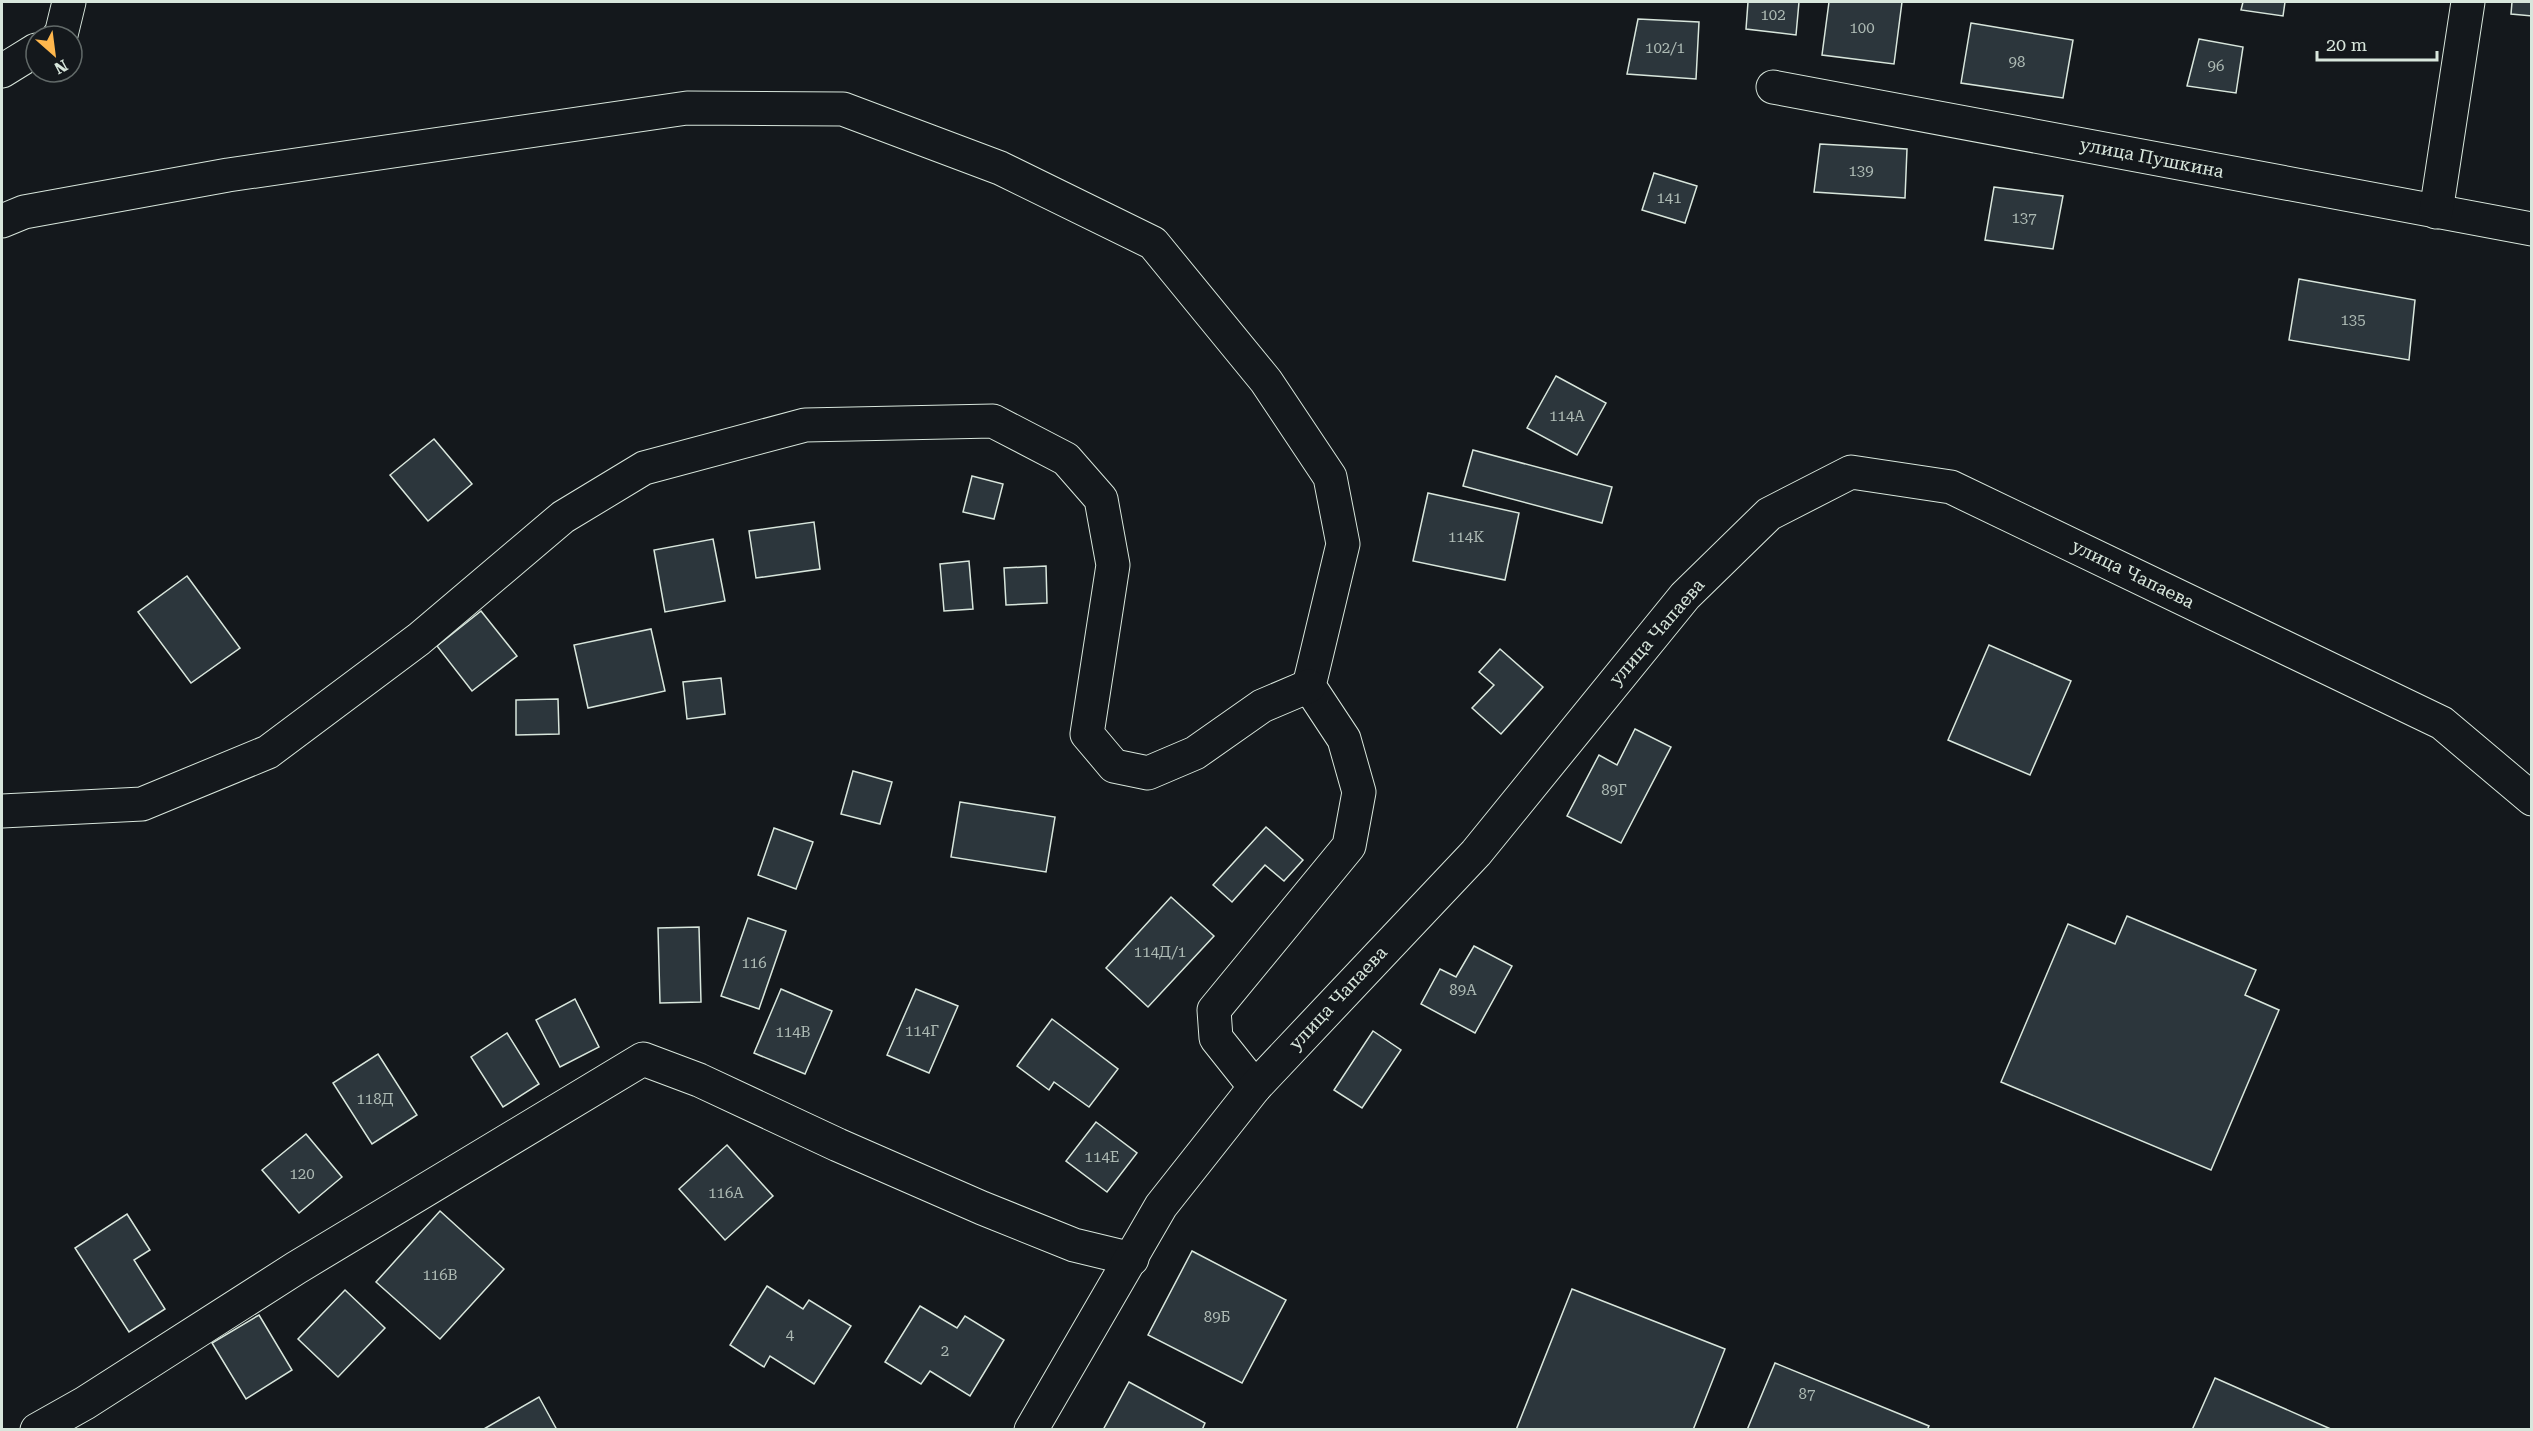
<svg xmlns="http://www.w3.org/2000/svg" width="2533" height="1431" font-family="'Roboto Serif',serif">
  <style>
    .building { fill: #2c363c; stroke: #d8e6dc; stroke-width: 1.5 }
    .lines { fill: none; stroke-linecap: round; stroke-linejoin: round }
    .minor-casing { stroke: #d8e6dc; stroke-width: 35 }
    .minor { stroke: #14181c; stroke-width: 33 }
    .labels { text-anchor: middle; stroke-width: 4.5; stroke-linejoin: round; paint-order: stroke }
    .number-label { font-size: 15px; fill: #adbab4 }
    .street-label { font-size: 18px; fill: #d8e6dc; stroke: #14181c }
  </style>
  <rect width="100%" height="100%" fill="#14181c"/>
  <!-- building -->
  <g class="building">
    <path d="M 1748,2 L 1799,2 L 1796,35 L 1746,29 Z"/>
    <path d="M 1829,2 L 1902,2 L 1894,64 L 1822,55 Z"/>
    <path d="M 2243,2 L 2285,2 L 2283,16 L 2241,10 Z"/>
    <path d="M 2512,2 L 2532,2 L 2532,16 L 2511,14 Z"/>
    <path d="M 1638,19 L 1699,22 L 1696,79 L 1627,74 Z"/>
    <path d="M 1971,23 L 2073,40 L 2063,98 L 1961,83 Z"/>
    <path d="M 2199,39 L 2243,47 L 2236,93 L 2187,86 Z"/>
    <path d="M 1820,144 L 1907,149 L 1905,198 L 1814,192 Z"/>
    <path d="M 1654,173 L 1697,186 L 1685,223 L 1642,210 Z"/>
    <path d="M 1994,187 L 2063,196 L 2053,249 L 1985,240 Z"/>
    <path d="M 2299,279 L 2415,300 L 2409,360 L 2289,340 Z"/>
    <path d="M 1556,376 L 1606,403 L 1577,455 L 1527,428 Z"/>
    <path d="M 434,439 L 472,484 L 428,521 L 390,475 Z"/>
    <path d="M 1473,450 L 1612,487 L 1602,523 L 1463,486 Z"/>
    <path d="M 972,476 L 1003,484 L 994,519 L 963,512 Z"/>
    <path d="M 1428,493 L 1519,513 L 1505,580 L 1413,561 Z"/>
    <path d="M 814,522 L 820,569 L 756,578 L 749,531 Z"/>
    <path d="M 713,539 L 725,601 L 665,612 L 654,550 Z"/>
    <path d="M 969,561 L 973,609 L 944,611 L 940,564 Z"/>
    <path d="M 1046,566 L 1047,603 L 1006,605 L 1004,568 Z"/>
    <path d="M 187,576 L 240,648 L 191,683 L 138,612 Z"/>
    <path d="M 481,611 L 517,656 L 472,691 L 437,646 Z"/>
    <path d="M 651,629 L 665,691 L 588,708 L 574,645 Z"/>
    <path d="M 1989,645 L 2071,681 L 2030,775 L 1948,740 Z"/>
    <path d="M 1500,649 L 1543,687 L 1501,734 L 1472,708 L 1494,685 L 1479,672 Z"/>
    <path d="M 721,678 L 725,714 L 687,719 L 683,682 Z"/>
    <path d="M 558,699 L 559,734 L 516,735 L 516,700 Z"/>
    <path d="M 1635,729 L 1671,747 L 1621,843 L 1567,816 L 1599,755 L 1617,765 Z"/>
    <path d="M 853,771 L 892,782 L 880,824 L 841,814 Z"/>
    <path d="M 960,802 L 1055,817 L 1046,872 L 951,857 Z"/>
    <path d="M 1266,827 L 1303,860 L 1284,881 L 1265,865 L 1232,902 L 1213,885 Z"/>
    <path d="M 774,828 L 813,842 L 796,889 L 758,875 Z"/>
    <path d="M 1171,897 L 1214,936 L 1148,1007 L 1106,968 Z"/>
    <path d="M 2127,916 L 2256,970 L 2245,995 L 2279,1010 L 2211,1170 L 2001,1082 L 2068,924 L 2115,944 Z"/>
    <path d="M 748,918 L 786,931 L 759,1009 L 721,996 Z"/>
    <path d="M 699,927 L 701,1002 L 660,1003 L 658,928 Z"/>
    <path d="M 1474,946 L 1512,966 L 1475,1033 L 1421,1004 L 1440,969 L 1456,977 Z"/>
    <path d="M 781,989 L 832,1011 L 805,1074 L 754,1053 Z"/>
    <path d="M 916,989 L 958,1006 L 929,1073 L 887,1055 Z"/>
    <path d="M 575,999 L 599,1047 L 560,1067 L 536,1020 Z"/>
    <path d="M 1052,1019 L 1118,1069 L 1089,1107 L 1054,1082 L 1049,1090 L 1017,1066 Z"/>
    <path d="M 1373,1031 L 1401,1050 L 1362,1108 L 1334,1090 Z"/>
    <path d="M 507,1033 L 539,1084 L 503,1107 L 471,1057 Z"/>
    <path d="M 378,1054 L 417,1115 L 372,1144 L 333,1083 Z"/>
    <path d="M 1096,1122 L 1137,1153 L 1107,1192 L 1066,1161 Z"/>
    <path d="M 306,1134 L 342,1177 L 299,1213 L 262,1170 Z"/>
    <path d="M 727,1145 L 773,1196 L 725,1240 L 679,1189 Z"/>
    <path d="M 440,1211 L 504,1269 L 440,1339 L 376,1282 Z"/>
    <path d="M 127,1214 L 150,1250 L 134,1260 L 165,1309 L 129,1332 L 75,1248 Z"/>
    <path d="M 1192,1251 L 1286,1300 L 1242,1383 L 1148,1335 Z"/>
    <path d="M 767,1286 L 803,1309 L 809,1300 L 851,1326 L 814,1384 L 770,1356 L 764,1367 L 730,1345 Z"/>
    <path d="M 1572,1289 L 1725,1349 L 1693,1430 L 1516,1430 Z"/>
    <path d="M 345,1290 L 385,1328 L 338,1377 L 298,1339 Z"/>
    <path d="M 920,1306 L 957,1328 L 965,1316 L 1004,1340 L 970,1396 L 930,1371 L 921,1384 L 885,1362 Z"/>
    <path d="M 259,1315 L 292,1370 L 246,1399 L 212,1343 Z"/>
    <path d="M 1775,1363 L 1929,1426 L 1927,1430 L 1747,1430 Z"/>
    <path d="M 2215,1378 L 2333,1430 L 2192,1430 Z"/>
    <path d="M 1129,1382 L 1205,1423 L 1202,1430 L 1103,1430 Z"/>
    <path d="M 539,1397 L 557,1430 L 482,1430 Z"/>
  </g>
  <g class="lines">
    <defs>
      <g id="minor">
        <path d="M 59,36 L 61,35 L 69,2"/>
        <path d="M 2,71 L 36,50"/>
        <path d="M 1773,87 L 2532,229"/>
        <path d="M 2436,212 L 2468,2"/>
        <path d="M 2,221 L 24,212 L 228,175 L 687,108 L 843,109 L 1000,168 L 1153,243 L 1266,381 L 1330,477 L 1343,544 L 1309,686 L 1344,739 L 1359,792 L 1349,846 L 1214,1010 L 1216,1038 L 1255,1087"/>
        <path d="M 2,811 L 142,804 L 268,752 L 419,639 L 563,517 L 644,468 L 805,425 L 993,421 L 1066,459 L 1101,499 L 1113,565 L 1087,734 L 1114,766 L 1148,773 L 1195,753 L 1262,706 L 1309,686"/>
        <path d="M 37,1430 L 85,1403 L 296,1268 L 643,1059 L 699,1080 L 838,1145 L 982,1208 L 1074,1245 L 1132,1259"/>
        <path d="M 1031,1430 L 1161,1206 L 1255,1087 L 1476,853 L 1685,596 L 1769,514 L 1851,472 L 1951,487 L 2442,723 L 2532,799"/>
      </g>
    </defs>
    <!-- minor casing -->
    <use href="#minor" class="minor-casing"/>
    <!-- minor -->
    <use href="#minor" class="minor"/>
  </g>
  <g class="labels">
    <!-- number labels -->
    <g class="number-label">
      <text x="1773" y="20">102</text>
      <text x="1862" y="33">100</text>
      <text x="1665" y="53">102/1</text>
      <text x="2017" y="67">98</text>
      <text x="2216" y="71">96</text>
      <text x="1861" y="176">139</text>
      <text x="1669" y="203">141</text>
      <text x="2024" y="223">137</text>
      <text x="2353" y="325">135</text>
      <text x="1567" y="421">114А</text>
      <text x="1466" y="542">114К</text>
      <text x="1614" y="795">89Г</text>
      <text x="1160" y="957">114Д/1</text>
      <text x="754" y="968">116</text>
      <text x="1463" y="995">89А</text>
      <text x="922" y="1036">114Г</text>
      <text x="793" y="1037">114В</text>
      <text x="375" y="1104">118Д</text>
      <text x="1102" y="1162">114Е</text>
      <text x="302" y="1179">120</text>
      <text x="726" y="1198">116А</text>
      <text x="440" y="1280">116В</text>
      <text x="1217" y="1322">89Б</text>
      <text x="790" y="1340">4</text>
      <text x="945" y="1356">2</text>
      <text x="1807" y="1399">87</text>
    </g>
    <!-- street labels -->
    <g class="street-label">
      <text transform="translate(2152 158) rotate(11)" y="6">улица Пушкина</text>
      <text transform="translate(2133 574) rotate(26)" y="6">улица Чапаева</text>
      <text transform="translate(1657 632) rotate(-49)" y="6">улица Чапаева</text>
      <text transform="translate(1338 998) rotate(-47)" y="6">улица Чапаева</text>
    </g>
  </g>
  <!-- border -->
  <rect width="2533" height="1431" fill="none" stroke="#d8e6dc" stroke-width="6"/>
  <!-- north arrow -->
  <g transform="translate(54 54) rotate(152)"><circle r="28" fill="#14181c" stroke="#626a69" stroke-width="1.5"/>
  <path d="M0-4.5L10 22L0 15L-10 22Z" fill="#ffb74d"/>
  <text y="-9" font-size="16" font-weight="bold" text-anchor="middle" fill="#d8e6dc">N</text>
  </g>
  <!-- scale -->
  <path d="M2317 51v9h120v-9" fill="none" stroke="#d8e6dc" stroke-width="3"/>
  <text x="2326" y="51" font-size="18" fill="#d8e6dc" stroke="#14181c" stroke-width="4.5" paint-order="stroke">20 m</text>
</svg>
